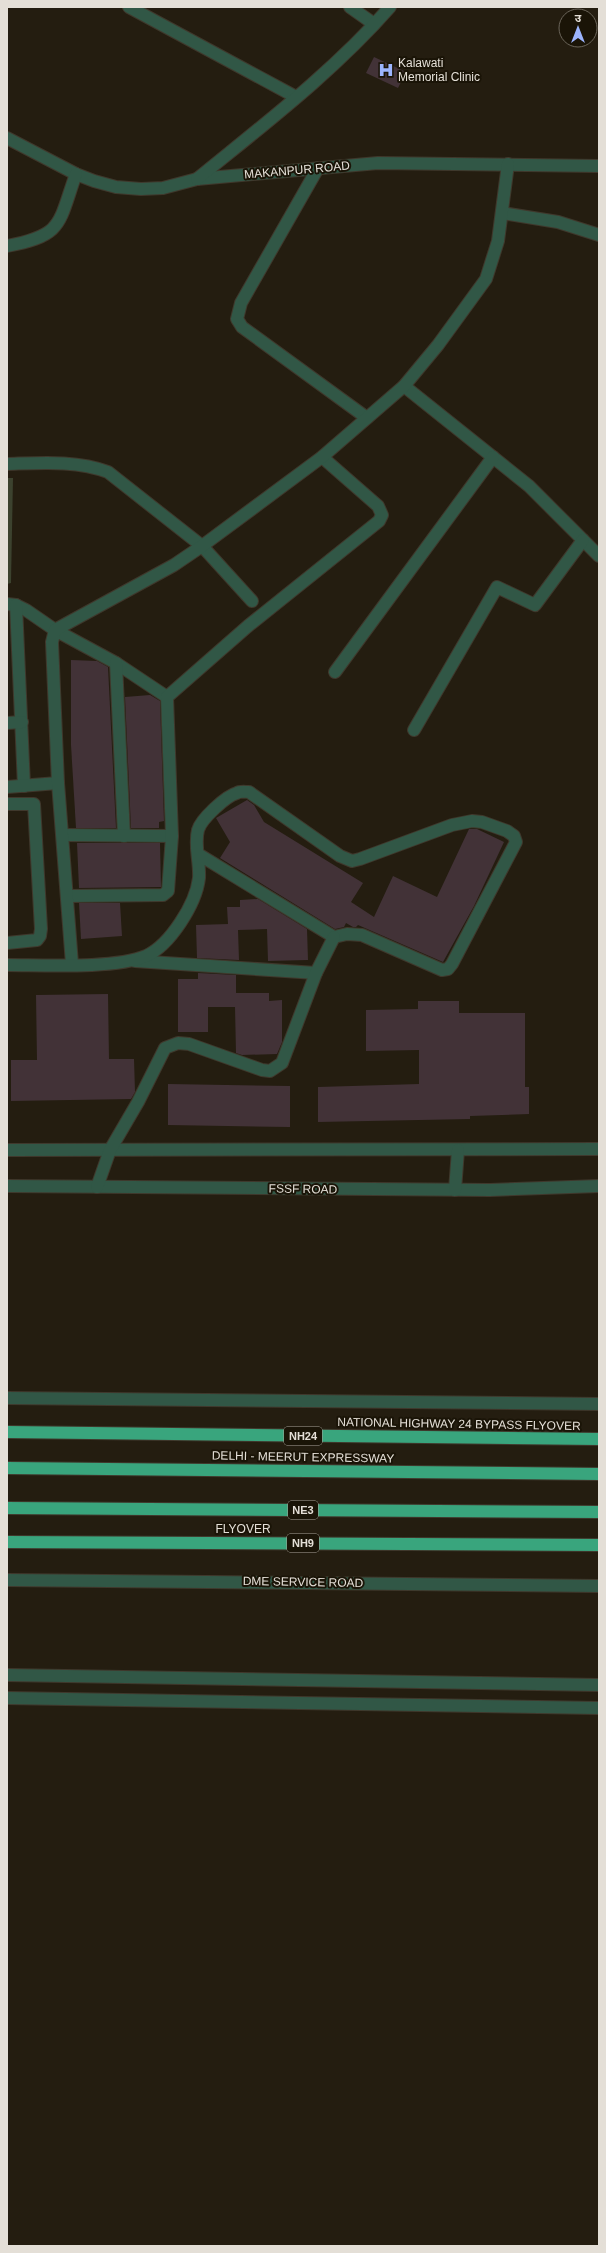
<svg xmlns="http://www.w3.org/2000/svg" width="606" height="2253" font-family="Arial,'Noto Sans Devanagari',sans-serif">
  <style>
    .green { fill: #3c422e }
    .building { fill: #423237 }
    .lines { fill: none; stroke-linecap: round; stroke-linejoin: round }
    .minor-casing { stroke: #3f382c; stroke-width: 14 }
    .highway-casing { stroke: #3f382c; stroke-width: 14 }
    .minor { stroke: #315746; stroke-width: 12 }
    .highway { stroke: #39a57d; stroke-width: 12 }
    .labels { text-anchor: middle; stroke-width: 4; stroke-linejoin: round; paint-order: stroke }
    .shield { fill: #1a1407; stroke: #a7a299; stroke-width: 1 }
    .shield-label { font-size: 11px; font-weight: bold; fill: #e4dfd7 }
    .poi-label { font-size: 12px; fill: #e4dfd7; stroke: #1a1407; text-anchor: start }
    .street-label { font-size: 12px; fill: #e4dfd7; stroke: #1a1407 }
  </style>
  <rect width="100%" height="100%" fill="#241d10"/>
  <!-- green -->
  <path class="green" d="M 7,478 L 13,478 L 11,583 L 7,584 Z"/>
  <!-- building -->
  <g class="building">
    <path d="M 374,57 L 406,72 L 398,88 L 366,73 Z"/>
    <path d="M 71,660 L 97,661 L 108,667 L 116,828 L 76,828 L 71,745 Z"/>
    <path d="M 150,695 L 160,701 L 164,821 L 159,822 L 159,828 L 131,828 L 125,697 Z"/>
    <path d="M 247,800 L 254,805 L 264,822 L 363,883 L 351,902 L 374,917 L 393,876 L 437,897 L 469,829 L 477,829 L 504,842 L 474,906 L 443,962 L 358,925 L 356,927 L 353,927 L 346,923 L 344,927 L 335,929 L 220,858 L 230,842 L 216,818 Z"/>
    <path d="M 77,843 L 160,843 L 161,887 L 79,888 Z"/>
    <path d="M 258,899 L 307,929 L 308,960 L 268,961 L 267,929 L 238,930 L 239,960 L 197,958 L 196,925 L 228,924 L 227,907 L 240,907 L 240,900 Z"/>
    <path d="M 79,903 L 120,903 L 122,936 L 81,939 Z"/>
    <path d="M 198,973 L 236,975 L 236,993 L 269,993 L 269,1001 L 282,1000 L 282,1042 L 277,1054 L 242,1055 L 236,1053 L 235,1007 L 208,1007 L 208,1032 L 178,1032 L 178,979 L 198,979 Z"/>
    <path d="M 108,994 L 109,1059 L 134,1059 L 135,1092 L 131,1099 L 11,1101 L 11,1060 L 37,1060 L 36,995 Z"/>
    <path d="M 418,1001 L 459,1001 L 459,1013 L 525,1013 L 525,1087 L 529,1087 L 529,1114 L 470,1116 L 470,1119 L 318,1122 L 318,1087 L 419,1084 L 419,1050 L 366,1051 L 366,1010 L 418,1009 Z"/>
    <path d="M 168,1084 L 290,1086 L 290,1127 L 168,1125 Z"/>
  </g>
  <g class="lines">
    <defs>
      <g id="minor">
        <path d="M 129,7 L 296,97"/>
        <path d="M 350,7 L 374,24"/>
        <path d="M 7,138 L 76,174 L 94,181 L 116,187 L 141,189 L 163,188 L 197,179 L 378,163 L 599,166"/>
        <path d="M 318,168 L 241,303 L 237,319 L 242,327 L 367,418"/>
        <path d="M 197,179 C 263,125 333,72 390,7"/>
        <path d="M 502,213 L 558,222 L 599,235"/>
        <path d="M 7,246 C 64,235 58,224 76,174"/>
        <path d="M 404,386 L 529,486 L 599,556"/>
        <path d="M 7,464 C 40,463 77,460 108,472 L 202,546 L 252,601"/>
        <path d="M 7,604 L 16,605 L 26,610 L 55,630 L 116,663 L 167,697"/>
        <path d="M 16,605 L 24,786"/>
        <path d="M 116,663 L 124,836"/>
        <path d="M 335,672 L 493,457"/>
        <path d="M 7,723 L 22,722"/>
        <path d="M 414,730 L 497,587 L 535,605 L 583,540"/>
        <path d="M 7,787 L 58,783"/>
        <path d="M 7,804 L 34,804 L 41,929 L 40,936 L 37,940 L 7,943"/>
        <path d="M 63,835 L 172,836"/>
        <path d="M 68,896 L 163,895 L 168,891 L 172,836 L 167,697 L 248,626 L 379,521 L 382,515 L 378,506 L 322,457"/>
        <path d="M 135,961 L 316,973"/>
        <path d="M 72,964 L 58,783 L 52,642 L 55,630 L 174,565 L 202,546 L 322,457 L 404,386 L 438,345 L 486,279 L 498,241 L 508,164"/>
        <path d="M 7,965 C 43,965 115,969 146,956 C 170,945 196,904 199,878 C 200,862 194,845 198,830 C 201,819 226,796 237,793 C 240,791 245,792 249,792 L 340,856 L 352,861 L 360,859 L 452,825 L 472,821 L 482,822 L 507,831 L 514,836 L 516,842 L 452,964 L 448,969 L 442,970 L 362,935 L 347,934 L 334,937 L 198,854"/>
        <path d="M 7,1150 L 599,1149"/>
        <path d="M 7,1186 L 490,1190 L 599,1186"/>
        <path d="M 97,1187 L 110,1150 L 138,1102 L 165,1048 L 178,1043 L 189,1044 L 262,1070 L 270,1071 L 282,1063 L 316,973 L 334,937"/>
        <path d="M 455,1190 L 458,1150"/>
        <path d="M 7,1398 L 599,1404"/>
        <path d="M 7,1580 L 599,1586"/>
        <path d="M 7,1675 L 599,1685"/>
        <path d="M 7,1698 L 599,1708"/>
      </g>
      <g id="highway">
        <path d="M 7,1432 L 599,1439"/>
        <path d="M 7,1468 L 599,1474"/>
        <path d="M 7,1508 L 599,1512"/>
        <path d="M 7,1542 L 599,1545"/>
      </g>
    </defs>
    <!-- minor casing -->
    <use href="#minor" class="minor-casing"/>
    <!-- highway casing -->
    <use href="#highway" class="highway-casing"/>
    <!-- minor -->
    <use href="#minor" class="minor"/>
    <!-- highway -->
    <use href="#highway" class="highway"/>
  </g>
  <!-- icons -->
  <defs>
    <symbol id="hospital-bare" viewBox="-9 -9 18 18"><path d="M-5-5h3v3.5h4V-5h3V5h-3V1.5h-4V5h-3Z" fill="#9cb4fd" stroke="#1a1407" stroke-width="2.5" paint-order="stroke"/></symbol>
  </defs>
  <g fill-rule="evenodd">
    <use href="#hospital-bare" x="375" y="59" width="22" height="22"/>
  </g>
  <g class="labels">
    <!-- shield labels -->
    <g class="shield">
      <rect x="284" y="1427" width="38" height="18" rx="3"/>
      <rect x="288" y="1501" width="30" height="18" rx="3"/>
      <rect x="287" y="1534" width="32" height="18" rx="3"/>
    </g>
    <g class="shield-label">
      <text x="303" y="1440">NH24</text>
      <text x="303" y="1514">NE3</text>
      <text x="303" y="1547">NH9</text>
    </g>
    <!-- poi labels -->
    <g class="poi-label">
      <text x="398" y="67">Kalawati<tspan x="398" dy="14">Memorial Clinic</tspan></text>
    </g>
    <!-- street labels -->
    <g class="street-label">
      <text transform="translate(297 170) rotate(-5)" y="4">MAKANPUR ROAD</text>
      <text transform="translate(303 1189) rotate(1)" y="4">FSSF ROAD</text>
      <text transform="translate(459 1424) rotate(1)" y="4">NATIONAL HIGHWAY 24 BYPASS FLYOVER</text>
      <text transform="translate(303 1457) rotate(1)" y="4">DELHI - MEERUT EXPRESSWAY</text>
      <text x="243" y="1533">FLYOVER</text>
      <text transform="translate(303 1582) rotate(1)" y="4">DME SERVICE ROAD</text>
    </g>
  </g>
  <!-- border -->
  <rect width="606" height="2253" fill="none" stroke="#e4dfd7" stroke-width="16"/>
  <!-- north arrow -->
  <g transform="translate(578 28)"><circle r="19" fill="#1a1407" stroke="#6b655a"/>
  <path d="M0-3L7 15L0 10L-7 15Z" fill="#9cb4fd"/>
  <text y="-6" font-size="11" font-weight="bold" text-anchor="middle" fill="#e4dfd7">उ</text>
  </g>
</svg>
